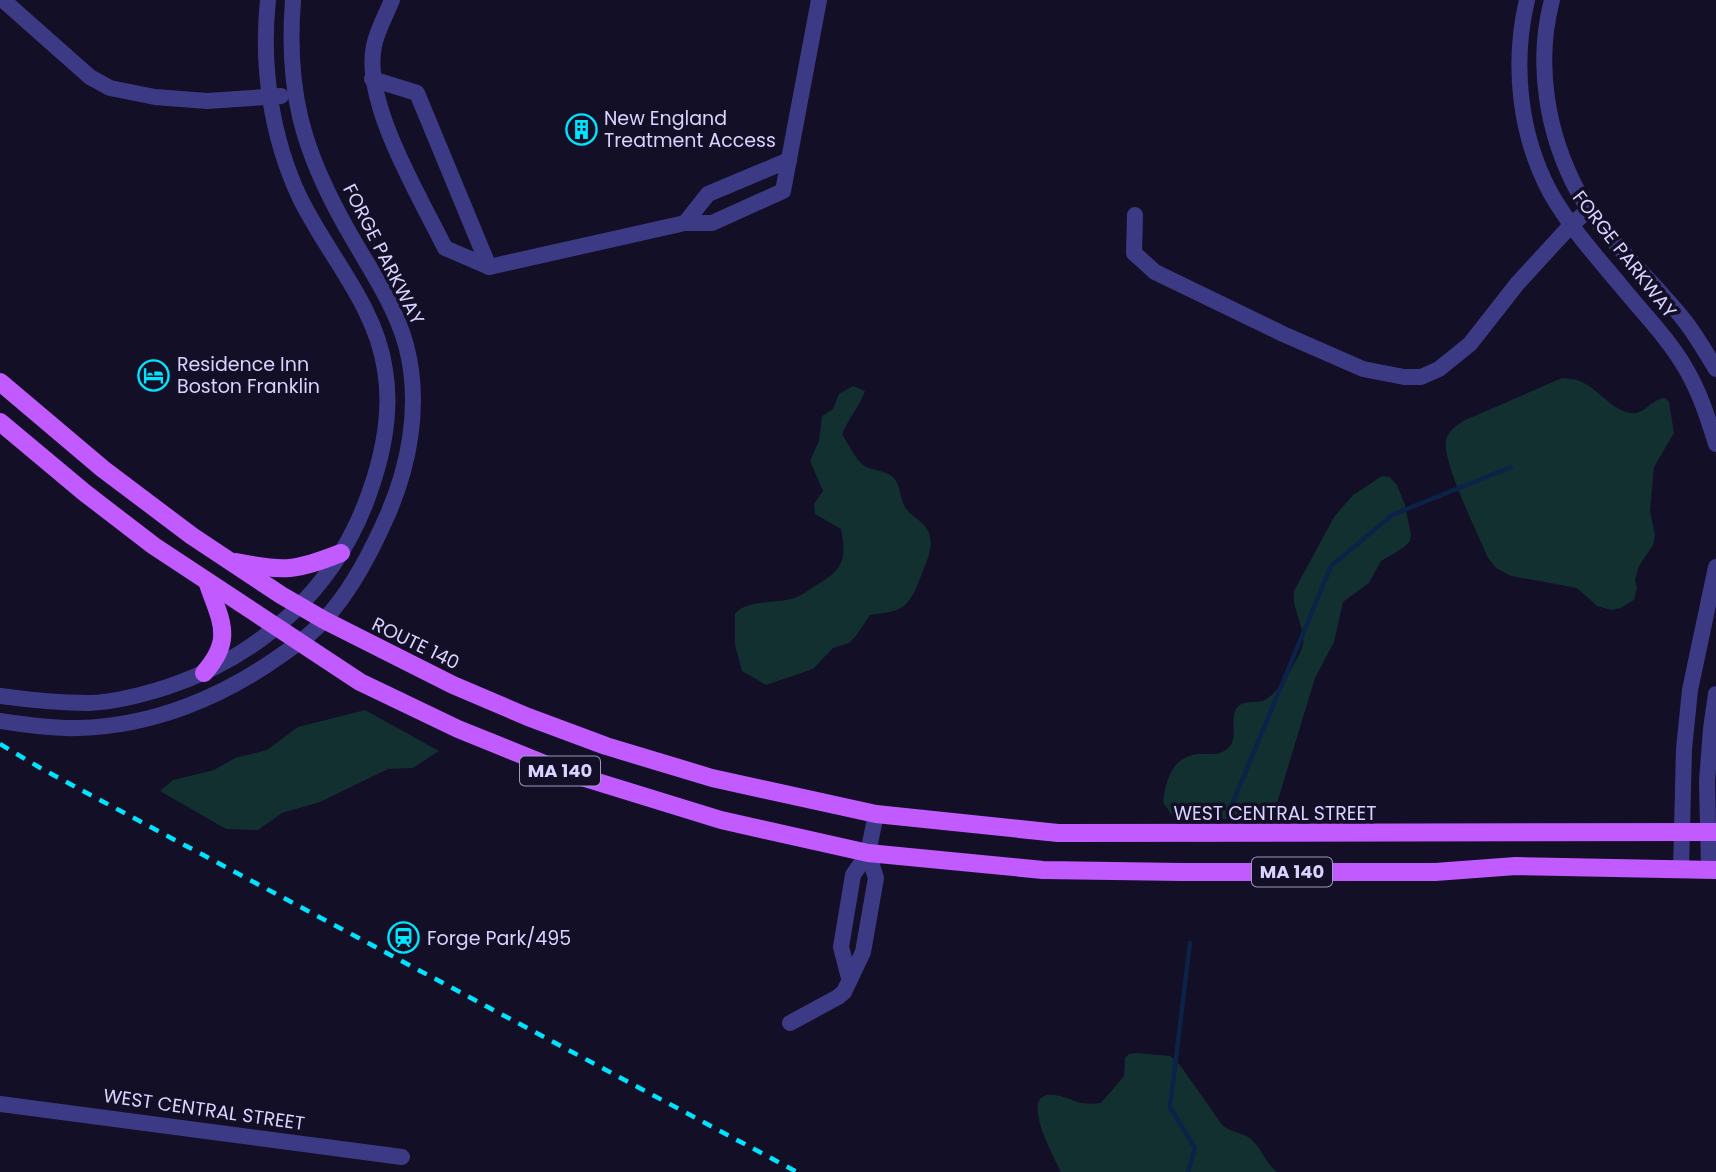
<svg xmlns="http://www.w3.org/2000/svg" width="1716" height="1172" font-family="Poppins,sans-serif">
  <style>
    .green { fill: #12302f }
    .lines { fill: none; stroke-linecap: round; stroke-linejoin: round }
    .stream { stroke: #0c2248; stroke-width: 4.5 }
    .minor { stroke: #3d3a85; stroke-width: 16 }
    .major { stroke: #c25bff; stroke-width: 18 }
    .rail { stroke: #00e5ff; stroke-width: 4.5; stroke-dasharray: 10 9; stroke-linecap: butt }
    .labels { text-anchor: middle; stroke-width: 7; stroke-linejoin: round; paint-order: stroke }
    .shield { fill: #130f26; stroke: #9e99be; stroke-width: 2 }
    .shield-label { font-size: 18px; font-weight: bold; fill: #d9d4ff }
    .poi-label { font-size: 19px; fill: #d9d4ff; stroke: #130f26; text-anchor: start }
    .street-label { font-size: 19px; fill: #d9d4ff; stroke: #130f26 }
  </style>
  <rect width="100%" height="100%" fill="#130f26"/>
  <!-- green -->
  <g class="green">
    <path d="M 1562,378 C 1570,379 1578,379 1584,383 C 1599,391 1614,411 1631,413 C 1645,415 1651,399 1665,398 L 1669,402 L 1674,433 L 1654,467 L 1650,511 L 1655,535 L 1653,545 L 1639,566 L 1635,580 L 1637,588 L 1634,600 L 1621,608 L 1611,610 L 1597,606 L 1577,588 L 1511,576 L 1496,568 L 1488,558 C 1479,536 1442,462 1446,441 C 1447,432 1456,426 1463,421 Z"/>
    <path d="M 853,386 L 865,391 C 859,407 849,418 842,434 C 848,443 855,459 863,465 C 872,471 885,470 893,477 C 901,485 899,497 905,507 C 909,515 918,518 924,525 C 939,542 925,564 919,581 C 907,611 900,611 870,615 L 856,636 L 849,643 L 833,648 L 813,669 L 766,685 L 742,671 L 735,645 L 735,614 C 745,601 771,603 786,600 C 797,599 806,592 815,586 C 843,570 847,560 841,529 L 815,514 L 814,504 L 823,491 L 810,461 L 819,441 L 822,416 L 833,409 L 839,394 Z"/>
    <path d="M 1382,476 L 1390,477 L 1397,485 L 1405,505 L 1411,535 L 1410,541 L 1403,548 L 1381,561 L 1369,583 L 1343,602 L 1334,642 L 1315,678 L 1277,803 L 1263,820 L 1216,819 L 1214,812 L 1205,808 L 1182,818 L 1171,814 L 1163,802 C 1166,781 1171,758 1197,754 C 1208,753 1217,757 1227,749 C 1240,738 1229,721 1236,709 C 1242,699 1256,704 1265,700 C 1279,693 1296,662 1302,648 C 1308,630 1291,611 1294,591 L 1334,517 L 1353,495 Z"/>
    <path d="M 365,710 L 439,751 L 413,768 L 388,769 L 320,802 L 282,813 L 258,830 L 226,829 L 160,791 L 173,780 L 214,770 L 235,758 L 267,750 L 298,727 Z"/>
    <path d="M 1137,1053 L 1170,1056 L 1180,1065 L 1223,1126 C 1233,1133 1246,1133 1253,1141 C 1262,1150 1266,1163 1277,1172 L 1061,1172 C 1055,1159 1016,1090 1054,1095 C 1075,1098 1075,1106 1101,1103 L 1124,1076 L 1125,1058 L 1129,1054 Z"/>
  </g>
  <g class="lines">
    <!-- stream -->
    <g class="stream">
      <path d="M 1231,807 L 1331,566 L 1392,515 L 1511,467"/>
      <path d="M 1188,1172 L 1195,1148 L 1170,1107 L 1190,943"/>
    </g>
    <!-- minor -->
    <g class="minor">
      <path d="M 3,0 L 90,77 L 110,88 L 155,97 L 207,101 L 281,96"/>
      <path d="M 392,0 C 386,15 377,30 374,46 C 362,102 420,197 445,248 L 489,267 L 685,223 L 712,223 L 783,191 L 819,0"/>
      <path d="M 1527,0 C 1512,63 1519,134 1550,192 C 1569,226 1596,256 1621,286 C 1643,313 1669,339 1686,369 C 1700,393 1708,418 1716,444"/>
      <path d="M 1552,0 C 1535,64 1547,134 1578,192 C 1605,240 1650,277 1684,320 C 1696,335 1706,353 1716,369"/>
      <path d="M 372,79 L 417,93 L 489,267"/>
      <path d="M 1135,215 L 1134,253 L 1155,272 L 1283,334 L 1363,369 L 1404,377 L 1421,377 L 1439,369 L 1470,344 L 1517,284 L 1572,224 L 1590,209"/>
      <path d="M 685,223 L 708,194 L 789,160"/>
      <path d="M 0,696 C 29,700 59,703 89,703 C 116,702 142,695 167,687 C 261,656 336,588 369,494 C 383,455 392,411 385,370 C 376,305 326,253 299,196 C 271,136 261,65 268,0"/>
      <path d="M 0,721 C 26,725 53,729 79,728 C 152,726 221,698 280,656 C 296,645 312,634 325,619 C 350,592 368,558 383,525 C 409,470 422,405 406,345 C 394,302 367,265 346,227 C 302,149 286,90 293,0"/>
      <path d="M 1681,869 L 1684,749 L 1690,690 L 1716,567"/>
      <path d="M 1709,869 L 1707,781 L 1711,729 L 1716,694"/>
      <path d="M 849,978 L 841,947 L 853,875 L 868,853 L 876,814"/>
      <path d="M 790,1023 L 838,997 L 844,992 L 863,952 L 876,878 L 868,853"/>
      <path d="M 0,1104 L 402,1157"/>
    </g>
    <!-- major -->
    <g class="major">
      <path d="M 0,382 L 103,469 L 192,536 L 281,595 L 324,620 L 453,685 L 528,717 L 606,746 L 712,778 L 876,814 L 1058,833 L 1716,832"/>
      <path d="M 0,422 L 85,493 L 154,546 L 360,682 L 458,729 L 562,771 L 721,820 L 868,853 L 1043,870 L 1182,872 L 1435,872 L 1516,866 L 1716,870"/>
      <path d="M 236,562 C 285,572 295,571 341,553"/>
      <path d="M 204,673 C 234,639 221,622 208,584"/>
    </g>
    <!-- rail -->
    <path class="rail" d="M 0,744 L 42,769 L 797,1172"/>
  </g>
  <!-- icons -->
  <defs>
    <symbol id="building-ring" viewBox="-11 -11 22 22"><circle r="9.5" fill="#130f26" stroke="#00e5ff" stroke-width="1.5"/><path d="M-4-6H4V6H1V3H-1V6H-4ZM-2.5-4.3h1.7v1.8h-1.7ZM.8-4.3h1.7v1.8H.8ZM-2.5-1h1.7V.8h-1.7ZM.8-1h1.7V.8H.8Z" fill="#00e5ff"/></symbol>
    <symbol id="hotel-ring" viewBox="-11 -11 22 22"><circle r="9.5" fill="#130f26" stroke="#00e5ff" stroke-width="1.5"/><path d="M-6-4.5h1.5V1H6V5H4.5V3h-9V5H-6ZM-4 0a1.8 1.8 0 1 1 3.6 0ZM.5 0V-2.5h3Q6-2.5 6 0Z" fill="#00e5ff"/></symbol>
    <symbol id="station-ring" viewBox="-11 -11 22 22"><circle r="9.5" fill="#130f26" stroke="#00e5ff" stroke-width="1.5"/><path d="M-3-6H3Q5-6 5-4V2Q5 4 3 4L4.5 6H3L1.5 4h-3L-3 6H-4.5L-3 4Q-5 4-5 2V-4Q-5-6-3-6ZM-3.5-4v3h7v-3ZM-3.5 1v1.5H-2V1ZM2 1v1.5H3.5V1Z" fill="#00e5ff"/></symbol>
  </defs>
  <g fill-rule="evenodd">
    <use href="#building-ring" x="564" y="112" width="35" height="35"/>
    <use href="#hotel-ring" x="136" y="358" width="35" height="35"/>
    <use href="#station-ring" x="386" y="920" width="35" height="35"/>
  </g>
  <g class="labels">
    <!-- shield labels -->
    <g class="shield">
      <rect x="520" y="756.5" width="80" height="29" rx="5"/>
      <rect x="1252" y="857.5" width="80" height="29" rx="5"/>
    </g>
    <g class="shield-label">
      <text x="560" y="777">MA 140</text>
      <text x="1292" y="878">MA 140</text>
    </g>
    <!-- poi labels -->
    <g class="poi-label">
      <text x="604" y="125">New England<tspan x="604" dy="22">Treatment Access</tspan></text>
      <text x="177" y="371">Residence Inn<tspan x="177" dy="22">Boston Franklin</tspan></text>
      <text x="427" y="945">Forge Park/495</text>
    </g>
    <!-- street labels -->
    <g class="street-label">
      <text transform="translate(384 254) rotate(63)" y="7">FORGE PARKWAY</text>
      <text transform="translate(1625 254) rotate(52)" y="7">FORGE PARKWAY</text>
      <text transform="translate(416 643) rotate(26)" y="7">ROUTE 140</text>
      <text x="1275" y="820">WEST CENTRAL STREET</text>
      <text transform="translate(204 1109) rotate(8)" y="7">WEST CENTRAL STREET</text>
    </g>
  </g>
</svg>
